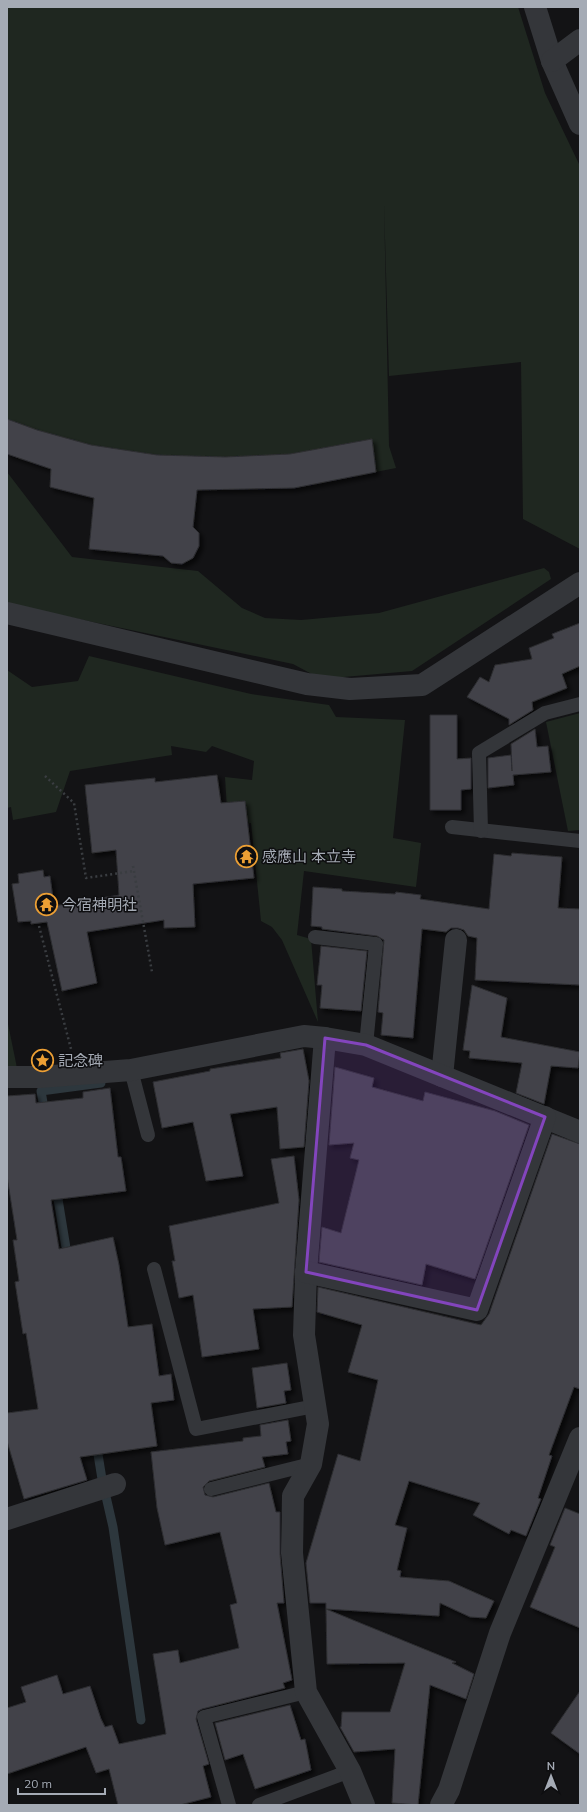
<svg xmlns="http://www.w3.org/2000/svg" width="587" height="1812" font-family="Mulish,'Noto Sans JP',sans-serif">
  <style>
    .green { fill: #1f2720 }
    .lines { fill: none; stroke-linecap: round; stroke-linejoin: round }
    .stream { stroke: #2d373d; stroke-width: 9 }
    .building { fill: #424348; stroke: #2d2d31; filter: url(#shadow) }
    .path { stroke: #3a3d41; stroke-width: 2.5; stroke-dasharray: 2 3; stroke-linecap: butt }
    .lane { stroke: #34363a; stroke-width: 14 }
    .street { stroke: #34363a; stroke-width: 22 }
    .marked { fill: #8345bd; fill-opacity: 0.2; stroke: #8345bd; stroke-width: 3; stroke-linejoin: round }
    .labels { text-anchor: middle; stroke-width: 3; stroke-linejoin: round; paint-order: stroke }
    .poi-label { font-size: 15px; fill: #a5abb5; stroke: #0e0e10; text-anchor: start }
  </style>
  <defs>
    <filter id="shadow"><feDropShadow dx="3.5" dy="3.5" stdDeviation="2" flood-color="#0009"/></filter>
  </defs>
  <rect width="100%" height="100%" fill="#131315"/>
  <!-- green -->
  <g class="green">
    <path d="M 7,7 L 518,7 L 545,93 L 580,166 L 580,549 L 523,519 L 521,362 L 389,376 L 384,203 L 389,446 L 396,468 L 294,488 L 174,489 L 93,497 L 50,487 L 51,469 L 7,454 Z"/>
    <path d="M 7,472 L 72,557 L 198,571 L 242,608 L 265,618 L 301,620 L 379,613 L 544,568 L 549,572 L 551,579 L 412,671 L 321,679 L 293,664 L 7,604 Z"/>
    <path d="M 89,656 L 251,694 L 329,705 L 336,717 L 405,720 L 393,838 L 421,843 L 416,887 L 304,871 L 297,935 L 311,939 L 318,1022 L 282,940 L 272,927 L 261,921 L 251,823 L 228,826 L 225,777 L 252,780 L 254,761 L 212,746 L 206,752 L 171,746 L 172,755 L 70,771 L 56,812 L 13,820 L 11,807 L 7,808 L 7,670 L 32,687 L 78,681 Z"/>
    <path d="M 580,713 L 580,830 L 568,831 L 546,722 Z"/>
    <path d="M 7,1019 L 16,1063 L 17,1069 L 7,1069 Z"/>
  </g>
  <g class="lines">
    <!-- stream -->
    <g class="stream">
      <path d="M 45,1114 L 41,1091 L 101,1083"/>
      <path d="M 56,1187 L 68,1260"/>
      <path d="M 96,1442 L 102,1479 L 113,1527 L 141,1720"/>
    </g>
  </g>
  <!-- building -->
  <g class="building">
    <path d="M 7,419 L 37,430 L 91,445 L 157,455 L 225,457 L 290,454 L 372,439 L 376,472 L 294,488 L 197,490 L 193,527 L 199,533 L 199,546 L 193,558 L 182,564 L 171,563 L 163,556 L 89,549 L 94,498 L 50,487 L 51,469 L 7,454 Z"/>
    <path d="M 580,623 L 580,666 L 562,674 L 567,688 L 532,702 L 533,710 L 509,725 L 509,719 L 467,697 L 480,677 L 489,682 L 495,665 L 532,659 L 529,648 L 554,638 L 552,634 Z"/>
    <path d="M 430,715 L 457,715 L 457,759 L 471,758 L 471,789 L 461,790 L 461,810 L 430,810 Z"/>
    <path d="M 535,729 L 537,747 L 548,746 L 551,772 L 513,775 L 514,785 L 488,788 L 488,758 L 511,755 L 512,771 L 511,744 Z"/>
    <path d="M 217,775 L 221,803 L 245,801 L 254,878 L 193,884 L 195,927 L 164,928 L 164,920 L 87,932 L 97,983 L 62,991 L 47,922 L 31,924 L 31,921 L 18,922 L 12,884 L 19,883 L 18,874 L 43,870 L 44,877 L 50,876 L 54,906 L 119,895 L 116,850 L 92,853 L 85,785 L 155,778 L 155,782 Z"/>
    <path d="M 512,853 L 562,857 L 558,908 L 580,909 L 580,985 L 475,980 L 477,938 L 468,936 L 464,930 L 458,928 L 451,928 L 446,932 L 422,929 L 413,1038 L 381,1035 L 383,1013 L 378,1012 L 384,940 L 377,936 L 322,929 L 322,927 L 311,926 L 313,887 L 342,889 L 342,891 L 395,894 L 396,892 L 421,895 L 420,899 L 489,909 L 494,854 L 511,856 Z"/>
    <path d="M 321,946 L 367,951 L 361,1011 L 320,1008 L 322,985 L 317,985 Z"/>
    <path d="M 472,985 L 507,998 L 501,1037 L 580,1052 L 578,1068 L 551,1066 L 544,1104 L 516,1093 L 522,1063 L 469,1058 L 470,1051 L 463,1050 Z"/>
    <path d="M 303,1049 L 309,1081 L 304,1147 L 280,1149 L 277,1107 L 230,1114 L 243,1176 L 206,1181 L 193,1122 L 162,1128 L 153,1082 L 210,1071 L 210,1069 L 281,1058 L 280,1053 Z"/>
    <path d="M 335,1067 L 374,1078 L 372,1087 L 423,1101 L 425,1092 L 495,1111 L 529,1125 L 475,1279 L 426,1264 L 422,1285 L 319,1262 L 322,1227 L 341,1233 L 359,1160 L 350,1158 L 354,1143 L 329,1145 Z"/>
    <path d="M 110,1088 L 118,1157 L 121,1157 L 126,1191 L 51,1200 L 59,1249 L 113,1237 L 119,1265 L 128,1327 L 152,1324 L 159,1376 L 171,1374 L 174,1400 L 151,1403 L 157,1446 L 80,1457 L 87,1480 L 24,1499 L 7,1441 L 7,1413 L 38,1409 L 26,1333 L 23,1334 L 15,1282 L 19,1281 L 13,1240 L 17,1240 L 7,1176 L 7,1096 L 35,1094 L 36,1103 L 83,1098 L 83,1092 Z"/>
    <path d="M 552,1134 L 580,1144 L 580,1389 L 574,1387 L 549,1455 L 552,1456 L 538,1498 L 541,1499 L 526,1536 L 511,1530 L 509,1534 L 473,1515 L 480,1503 L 409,1481 L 395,1525 L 407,1528 L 397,1570 L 401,1571 L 400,1577 L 449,1581 L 494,1601 L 486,1618 L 470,1617 L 440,1603 L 439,1616 L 326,1609 L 326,1603 L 310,1603 L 306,1563 L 338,1454 L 360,1461 L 378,1380 L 348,1372 L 362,1325 L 317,1312 L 318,1287 L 481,1325 L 489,1314 Z"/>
    <path d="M 294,1156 L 299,1200 L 292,1307 L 253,1309 L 259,1349 L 202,1357 L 193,1295 L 179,1298 L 172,1261 L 175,1261 L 169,1226 L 279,1203 L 271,1159 Z"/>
    <path d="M 287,1363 L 291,1390 L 284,1391 L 286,1403 L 257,1408 L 252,1368 Z"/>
    <path d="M 288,1420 L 291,1441 L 286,1442 L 288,1454 L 262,1457 L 265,1467 L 209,1481 L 203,1487 L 205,1495 L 213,1497 L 269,1483 L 276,1512 L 280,1512 L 280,1554 L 284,1603 L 277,1603 L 292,1680 L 283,1683 L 285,1688 L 202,1709 L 198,1711 L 196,1719 L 209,1764 L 203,1766 L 211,1797 L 180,1805 L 118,1805 L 109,1769 L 96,1773 L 86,1747 L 7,1774 L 7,1708 L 26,1702 L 21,1687 L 57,1675 L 63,1694 L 90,1686 L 101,1719 L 105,1727 L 112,1725 L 119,1744 L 166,1734 L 153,1654 L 178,1650 L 180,1663 L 239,1648 L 230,1605 L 237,1603 L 220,1532 L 165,1545 L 157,1508 L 151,1452 L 243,1441 L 243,1438 L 261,1436 L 260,1425 Z"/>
    <path d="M 565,1508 L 580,1514 L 580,1628 L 530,1607 L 555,1547 L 550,1545 Z"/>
    <path d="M 326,1609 L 456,1662 L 452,1663 L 474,1674 L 466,1699 L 430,1685 L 418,1805 L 392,1803 L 395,1749 L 354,1752 L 340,1727 L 341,1727 L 342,1712 L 390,1712 L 405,1663 L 327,1664 Z"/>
    <path d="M 580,1691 L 580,1754 L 551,1733 Z"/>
    <path d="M 290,1705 L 301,1740 L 305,1739 L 311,1770 L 255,1789 L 243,1754 L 225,1760 L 215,1723 Z"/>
  </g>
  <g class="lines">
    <!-- path -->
    <g class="path">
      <path d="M 45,776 L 74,803 L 86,878 L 134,871"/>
      <path d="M 133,866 L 152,972"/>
      <path d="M 39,926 L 71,1049"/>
    </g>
    <!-- lane -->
    <g class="lane">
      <path d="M 452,827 L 580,841"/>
      <path d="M 481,831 L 479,753 L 545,713 L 580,704"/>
      <path d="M 315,937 L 376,944 L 366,1045"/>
      <path d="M 131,1070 L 148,1135"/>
      <path d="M 154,1269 L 196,1429 L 315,1406"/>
      <path d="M 211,1489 L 311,1464"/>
      <path d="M 229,1805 L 204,1717 L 306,1692"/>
      <path d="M 259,1805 L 350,1771"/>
    </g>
    <!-- street -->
    <g class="street">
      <path d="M 535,7 L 552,61 L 580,124"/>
      <path d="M 552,61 L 580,40"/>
      <path d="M 7,613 L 307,684 L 350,689 L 422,685 L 580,583"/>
      <path d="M 325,1038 L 306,1272 L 304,1335 L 318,1424 L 311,1464 L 293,1496 L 292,1553 L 306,1692 L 350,1771 L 364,1805"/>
      <path d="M 442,1076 L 456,940"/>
      <path d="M 7,1077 L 40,1077 L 131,1070 L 304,1036 L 325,1038 L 366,1045 L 580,1132"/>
      <path d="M 306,1272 L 477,1310 L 545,1117"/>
      <path d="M 7,1519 L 115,1484"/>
      <path d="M 441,1805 L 449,1790 L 500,1633 L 580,1438"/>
    </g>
  </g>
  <!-- marked area -->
  <path class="marked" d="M 325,1038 L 366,1045 L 545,1117 L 477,1310 L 306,1272 Z"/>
  <!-- icons -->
  <defs>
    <symbol id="temple-ring" viewBox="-11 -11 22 22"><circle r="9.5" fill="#0e0e10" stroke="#ec9f34" stroke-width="1.5"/><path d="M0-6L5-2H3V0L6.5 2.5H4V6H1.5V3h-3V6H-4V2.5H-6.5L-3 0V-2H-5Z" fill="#ec9f34"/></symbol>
    <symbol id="sight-ring" viewBox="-11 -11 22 22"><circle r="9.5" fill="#0e0e10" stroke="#ec9f34" stroke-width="1.5"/><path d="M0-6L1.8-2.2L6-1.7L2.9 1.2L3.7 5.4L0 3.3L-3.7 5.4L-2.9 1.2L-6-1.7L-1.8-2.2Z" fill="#ec9f34"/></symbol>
  </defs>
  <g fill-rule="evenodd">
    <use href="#temple-ring" x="234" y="844" width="25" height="25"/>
    <use href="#temple-ring" x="34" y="892" width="25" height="25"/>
    <use href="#sight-ring" x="30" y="1048" width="25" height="25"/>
  </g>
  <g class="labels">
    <!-- poi labels -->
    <g class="poi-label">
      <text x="262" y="862">感應山 本立寺</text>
      <text x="62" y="910">今宿神明社</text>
      <text x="58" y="1066">記念碑</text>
    </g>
  </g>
  <!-- border -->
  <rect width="587" height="1812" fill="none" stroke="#a5abb5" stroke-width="16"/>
  <!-- north arrow -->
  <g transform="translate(551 1776)" stroke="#0e0e10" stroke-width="3" paint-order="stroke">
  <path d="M0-3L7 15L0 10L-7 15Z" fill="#a5abb5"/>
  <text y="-6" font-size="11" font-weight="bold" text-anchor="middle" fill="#a5abb5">N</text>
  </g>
  <!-- scale -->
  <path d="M18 1788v6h87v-6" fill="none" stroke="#a5abb5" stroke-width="2"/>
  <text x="24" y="1788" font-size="12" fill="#a5abb5" stroke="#0e0e10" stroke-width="3" paint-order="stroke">20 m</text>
</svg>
